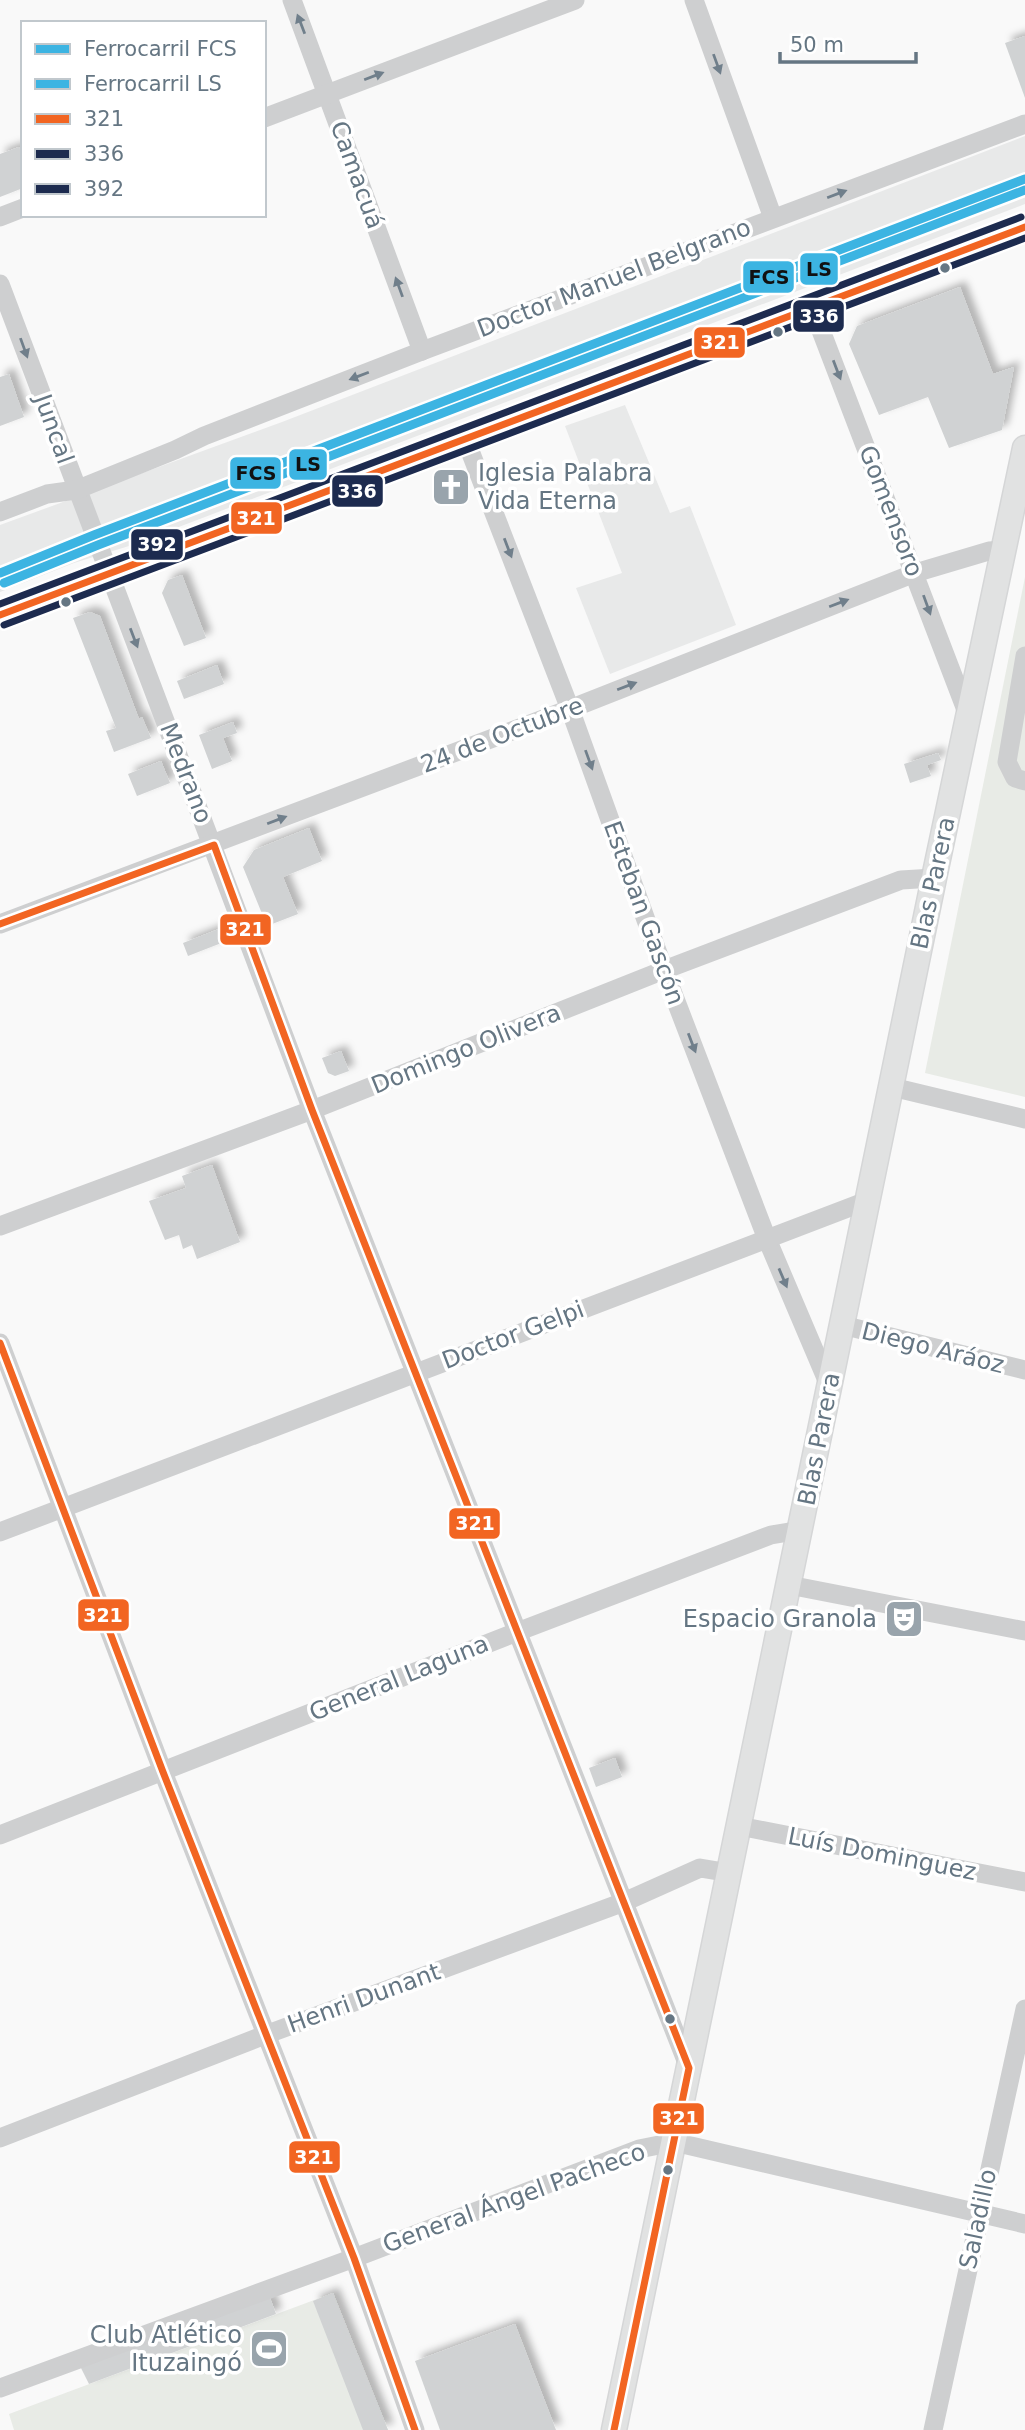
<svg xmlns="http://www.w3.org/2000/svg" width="1025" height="2430" font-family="'DejaVu Sans',sans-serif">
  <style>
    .built { fill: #e8e9e9 }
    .green { fill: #e8ebe6 }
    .building { fill: #d0d2d3; filter: url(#shadow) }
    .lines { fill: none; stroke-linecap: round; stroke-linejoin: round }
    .major-casing { stroke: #d5d6d7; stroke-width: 27 }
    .minor { stroke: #cecfd0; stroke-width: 19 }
    .major { stroke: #e1e2e2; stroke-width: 24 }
    .bus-1-casing { stroke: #fff; stroke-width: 12 }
    .bus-2-casing { stroke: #fff; stroke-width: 12 }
    .bus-3-casing { stroke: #fff; stroke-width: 12 }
    .bus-1 { stroke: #f26522; stroke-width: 7 }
    .bus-2 { stroke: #1d2b4f; stroke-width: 7 }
    .bus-3 { stroke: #1d2b4f; stroke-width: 7 }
    .rail-1-casing { stroke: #fff; stroke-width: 14 }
    .rail-2-casing { stroke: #fff; stroke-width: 14 }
    .rail-1 { stroke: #3cb4e2; stroke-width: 9 }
    .rail-2 { stroke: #3cb4e2; stroke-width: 9 }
    .oneway { fill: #707f8b }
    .bus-dot { fill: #657683; stroke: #fff; stroke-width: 2.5 }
    .labels { text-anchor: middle; stroke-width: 7; stroke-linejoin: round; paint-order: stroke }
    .street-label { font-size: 24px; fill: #657683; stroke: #fff }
    .poi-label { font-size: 24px; fill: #657683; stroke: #fff; text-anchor: end }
    .line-badge { stroke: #fff; stroke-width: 2.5 }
    .badge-label { font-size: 19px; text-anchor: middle; font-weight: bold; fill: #fff }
    .pale-badge-label { font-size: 19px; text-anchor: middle; font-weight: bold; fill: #111 }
  </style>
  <defs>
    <filter id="shadow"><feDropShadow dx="6" dy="-6" stdDeviation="3.5" flood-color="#0004"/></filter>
  </defs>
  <rect width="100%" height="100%" fill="#f9f9f9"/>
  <!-- built -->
  <g class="built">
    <path d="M 1025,136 L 1025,204 L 129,546 L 74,563 L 0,592 L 0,525 L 282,422 Z"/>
    <path d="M 625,405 L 670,513 L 690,506 L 736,625 L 610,674 L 576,588 L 622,573 L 565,426 Z"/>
  </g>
  <!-- green -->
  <g class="green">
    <path d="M 1025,577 L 1025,1097 L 925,1073 Z"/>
    <path d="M 333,2293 L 388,2430 L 14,2430 L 9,2414 Z"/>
  </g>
  <!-- building -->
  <g class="building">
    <path d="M 1025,36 L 1025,98 L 1005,43 Z"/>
    <path d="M 19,147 L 23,159 L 23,188 L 0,197 L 0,154 Z"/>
    <path d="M 960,287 L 993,374 L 1014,367 L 1002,430 L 949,448 L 928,397 L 879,415 L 849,344 L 857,326 Z"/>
    <path d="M 9,374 L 24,417 L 0,426 L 0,377 Z"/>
    <path d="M 182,575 L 206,638 L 184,646 L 162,593 L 168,580 Z"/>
    <path d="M 90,612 L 100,616 L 139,719 L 142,717 L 151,738 L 114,752 L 106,731 L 116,728 L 73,618 Z"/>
    <path d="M 217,665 L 224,684 L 184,699 L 177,681 Z"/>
    <path d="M 233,722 L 237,733 L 223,738 L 232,761 L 212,769 L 199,735 Z"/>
    <path d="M 938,753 L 941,760 L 927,765 L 931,776 L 910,783 L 904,764 Z"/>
    <path d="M 161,761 L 170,783 L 137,796 L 128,774 Z"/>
    <path d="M 309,828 L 322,861 L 283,877 L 298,914 L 267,926 L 243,867 L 254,850 Z"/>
    <path d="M 224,927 L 229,940 L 188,956 L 183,943 Z"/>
    <path d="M 341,1051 L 349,1071 L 335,1076 L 328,1073 L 322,1058 Z"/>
    <path d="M 212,1165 L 240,1242 L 197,1259 L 192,1245 L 183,1249 L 179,1235 L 165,1240 L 149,1201 L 186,1188 L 182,1176 Z"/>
    <path d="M 615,1758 L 622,1777 L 596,1787 L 589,1768 Z"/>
    <path d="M 333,2293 L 388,2430 L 363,2430 L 313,2301 Z"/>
    <path d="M 270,2298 L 276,2314 L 89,2384 L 80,2366 Z"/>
    <path d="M 515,2324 L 556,2430 L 440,2430 L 415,2361 Z"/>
  </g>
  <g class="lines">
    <defs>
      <g id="major">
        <path d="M 0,615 L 1025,227"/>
        <path d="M 614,2430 L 934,878 L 1025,448"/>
      </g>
    </defs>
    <!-- major casing -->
    <use href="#major" class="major-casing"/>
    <!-- minor -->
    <g class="minor">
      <path d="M 292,0 L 422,351"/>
      <path d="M 694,0 L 773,218"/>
      <path d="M 264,118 L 575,0"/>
      <path d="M 0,217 L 23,208"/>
      <path d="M 0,284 L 312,1110 L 689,2068"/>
      <path d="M 812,307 L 968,715"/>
      <path d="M 465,438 L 570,709 L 664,970 L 767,1239 L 829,1385"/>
      <path d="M 0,512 L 47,494 L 76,490 L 175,450 L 204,436 L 422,351 L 1025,124"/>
      <path d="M 1025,656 L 1007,762 L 1015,778 L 1025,781"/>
      <path d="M 0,924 L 570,709 L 915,573 L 989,551 L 1004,550"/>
      <path d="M 892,1087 L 1025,1119"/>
      <path d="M 0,1226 L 312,1110 L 664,970 L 901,880 L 934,878"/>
      <path d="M 842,1325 L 1025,1370"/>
      <path d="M 0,1343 L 163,1772 L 354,2258 L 415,2430"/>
      <path d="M 0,1532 L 869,1200"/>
      <path d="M 789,1585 L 1025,1631"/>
      <path d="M 739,1826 L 1025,1882"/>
      <path d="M 0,1835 L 517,1632 L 771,1535 L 801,1530"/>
      <path d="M 0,2138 L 265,2035 L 624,1902 L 700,1868 L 730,1873"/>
      <path d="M 0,2388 L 354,2258 L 639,2149 L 674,2142 L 1025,2224"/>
      <path d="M 933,2430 L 1025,2009"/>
    </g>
    <!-- major -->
    <use href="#major" class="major"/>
    <defs>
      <g id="bus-1">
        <path d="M 0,615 L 1025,227"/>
        <path d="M 0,924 L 214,845 L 312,1110 L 689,2068 L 614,2430"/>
        <path d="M 0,1343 L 163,1772 L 354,2258 L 415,2430"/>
      </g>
      <path id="bus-2" d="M 4,625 L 1025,238"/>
      <path id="bus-3" d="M 0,604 L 1021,217"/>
    </defs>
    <!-- bus-1 casing -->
    <use href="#bus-1" class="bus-1-casing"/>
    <!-- bus-2 casing -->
    <use href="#bus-2" class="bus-2-casing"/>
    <!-- bus-3 casing -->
    <use href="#bus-3" class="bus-3-casing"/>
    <!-- bus-1 -->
    <use href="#bus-1" class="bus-1"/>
    <!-- bus-2 -->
    <use href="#bus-2" class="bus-2"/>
    <!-- bus-3 -->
    <use href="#bus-3" class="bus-3"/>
    <defs>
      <path id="rail-1" d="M 0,573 L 94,535 L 1025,179"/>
      <path id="rail-2" d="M 4,583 L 98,545 L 1025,190"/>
    </defs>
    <!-- rail-1 casing -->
    <use href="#rail-1" class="rail-1-casing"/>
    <!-- rail-2 casing -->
    <use href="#rail-2" class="rail-2-casing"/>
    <!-- rail-1 -->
    <use href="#rail-1" class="rail-1"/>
    <!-- rail-2 -->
    <use href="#rail-2" class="rail-2"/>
  </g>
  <!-- one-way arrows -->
  <defs><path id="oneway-solid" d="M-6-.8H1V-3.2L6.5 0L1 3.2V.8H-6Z" transform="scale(1.75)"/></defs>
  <g class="oneway">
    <use href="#oneway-solid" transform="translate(301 24) rotate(-111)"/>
    <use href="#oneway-solid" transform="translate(717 64) rotate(70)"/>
    <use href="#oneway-solid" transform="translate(374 76) rotate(-21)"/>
    <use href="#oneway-solid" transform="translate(837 194) rotate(-21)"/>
    <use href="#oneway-solid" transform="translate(399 287) rotate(-110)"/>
    <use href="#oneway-solid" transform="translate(24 348) rotate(70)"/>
    <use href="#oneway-solid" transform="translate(837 370) rotate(69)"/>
    <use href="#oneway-solid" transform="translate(359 376) rotate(159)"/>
    <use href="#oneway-solid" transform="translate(508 548) rotate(69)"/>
    <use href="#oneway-solid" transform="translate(839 603) rotate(-21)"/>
    <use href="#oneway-solid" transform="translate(927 605) rotate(70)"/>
    <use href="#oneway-solid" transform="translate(134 638) rotate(69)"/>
    <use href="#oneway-solid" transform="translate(627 686) rotate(-21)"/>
    <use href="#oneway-solid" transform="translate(589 760) rotate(70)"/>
    <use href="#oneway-solid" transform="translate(277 820) rotate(-21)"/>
    <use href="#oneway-solid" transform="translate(692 1043) rotate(69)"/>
    <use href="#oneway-solid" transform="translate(783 1278) rotate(67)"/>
  </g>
  <!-- icons -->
  <defs>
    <symbol id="church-square" viewBox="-11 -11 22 22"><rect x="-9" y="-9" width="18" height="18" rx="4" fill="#99a4ac" stroke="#fff"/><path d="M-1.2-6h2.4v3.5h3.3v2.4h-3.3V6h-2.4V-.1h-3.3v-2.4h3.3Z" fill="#fff"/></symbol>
    <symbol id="theatre-square" viewBox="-11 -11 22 22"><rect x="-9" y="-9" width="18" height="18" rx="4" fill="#99a4ac" stroke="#fff"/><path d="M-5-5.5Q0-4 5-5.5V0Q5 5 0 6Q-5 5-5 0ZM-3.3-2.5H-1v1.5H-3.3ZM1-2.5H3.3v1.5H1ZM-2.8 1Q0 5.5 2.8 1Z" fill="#fff"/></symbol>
    <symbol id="stadium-square" viewBox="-11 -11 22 22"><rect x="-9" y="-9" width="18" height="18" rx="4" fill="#99a4ac" stroke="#fff"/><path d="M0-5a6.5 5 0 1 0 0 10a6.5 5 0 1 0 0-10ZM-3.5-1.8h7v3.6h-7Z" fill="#fff"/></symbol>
  </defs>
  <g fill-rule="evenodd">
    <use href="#church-square" x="429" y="465" width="44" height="44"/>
    <use href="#theatre-square" x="882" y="1597" width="44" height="44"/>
    <use href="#stadium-square" x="247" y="2327" width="44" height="44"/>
  </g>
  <!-- markers -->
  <g class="bus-dot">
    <circle cx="945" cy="268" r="6"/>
    <circle cx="778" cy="332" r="6"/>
    <circle cx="66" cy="602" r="6"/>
    <circle cx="670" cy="2019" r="6"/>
    <circle cx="668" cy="2170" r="6"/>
  </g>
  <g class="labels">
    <!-- street labels -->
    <g class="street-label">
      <text transform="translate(357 175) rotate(70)" y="8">Camacuá</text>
      <text transform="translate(614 278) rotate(-21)" y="8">Doctor Manuel Belgrano</text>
      <text transform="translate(54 429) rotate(70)" y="8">Juncal</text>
      <text transform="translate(891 511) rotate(69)" y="8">Gomensoro</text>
      <text transform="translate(502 735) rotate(-21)" y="8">24 de Octubre</text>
      <text transform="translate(186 773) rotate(69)" y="8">Medrano</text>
      <text transform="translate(933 883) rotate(-78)" y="8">Blas Parera</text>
      <text transform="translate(644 913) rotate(70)" y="8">Esteban Gascón</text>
      <text transform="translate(466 1049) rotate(-22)" y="8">Domingo Olivera</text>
      <text transform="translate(513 1335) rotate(-21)" y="8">Doctor Gelpi</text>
      <text transform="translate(933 1348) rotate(14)" y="8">Diego Aráoz</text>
      <text transform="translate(819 1439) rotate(-79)" y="8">Blas Parera</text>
      <text transform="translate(399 1678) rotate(-22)" y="8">General Laguna</text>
      <text transform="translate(882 1854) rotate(11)" y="8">Luís Dominguez</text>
      <text transform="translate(364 1998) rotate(-20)" y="8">Henri Dunant</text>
      <text transform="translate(514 2198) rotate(-20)" y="8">General Ángel Pacheco</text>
      <text transform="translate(978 2219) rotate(-78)" y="8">Saladillo</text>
    </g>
    <!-- poi labels -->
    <g class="poi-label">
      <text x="478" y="481" text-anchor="start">Iglesia Palabra<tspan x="478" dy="28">Vida Eterna</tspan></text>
      <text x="877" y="1627">Espacio Granola</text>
      <text x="242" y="2343">Club Atlético<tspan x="242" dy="28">Ituzaingó</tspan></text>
    </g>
  </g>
  <g class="line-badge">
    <rect x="799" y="252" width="40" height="34" rx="7" fill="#3cb4e2"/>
    <rect x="742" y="260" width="53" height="34" rx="7" fill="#3cb4e2"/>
    <rect x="792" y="299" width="53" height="34" rx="7" fill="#1d2b4f"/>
    <rect x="693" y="326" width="53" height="33" rx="7" fill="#f26522"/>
    <rect x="288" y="448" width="40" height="33" rx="7" fill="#3cb4e2"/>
    <rect x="229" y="456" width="53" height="34" rx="7" fill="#3cb4e2"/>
    <rect x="331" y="474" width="53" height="34" rx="7" fill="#1d2b4f"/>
    <rect x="230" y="501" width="53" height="34" rx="7" fill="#f26522"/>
    <rect x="130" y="528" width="54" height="33" rx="7" fill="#1d2b4f"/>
    <rect x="219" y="913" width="53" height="33" rx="7" fill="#f26522"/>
    <rect x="448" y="1507" width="53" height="33" rx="7" fill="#f26522"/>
    <rect x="77" y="1598" width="53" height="34" rx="7" fill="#f26522"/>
    <rect x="652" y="2102" width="53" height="33" rx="7" fill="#f26522"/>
    <rect x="288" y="2140" width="53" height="34" rx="7" fill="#f26522"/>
  </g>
  <g class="badge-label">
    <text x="819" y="323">336</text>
    <text x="720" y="349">321</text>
    <text x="357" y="498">336</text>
    <text x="256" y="525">321</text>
    <text x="157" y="551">392</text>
    <text x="245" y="936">321</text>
    <text x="475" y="1530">321</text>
    <text x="103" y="1622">321</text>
    <text x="679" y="2125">321</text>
    <text x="314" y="2164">321</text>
  </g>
  <g class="pale-badge-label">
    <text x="819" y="276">LS</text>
    <text x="769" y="284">FCS</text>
    <text x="308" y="471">LS</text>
    <text x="256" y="480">FCS</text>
  </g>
  <!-- legend -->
  <rect x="21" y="21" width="245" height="196" fill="#ffffff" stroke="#c1c8cd" stroke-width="2"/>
  <rect x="35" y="44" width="35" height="10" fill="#3cb4e2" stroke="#c1c8cd" stroke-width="2"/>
  <text x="84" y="56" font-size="21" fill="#657683">Ferrocarril FCS</text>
  <rect x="35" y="79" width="35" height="10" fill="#3cb4e2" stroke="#c1c8cd" stroke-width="2"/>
  <text x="84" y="91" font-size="21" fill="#657683">Ferrocarril LS</text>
  <rect x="35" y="114" width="35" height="10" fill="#f26522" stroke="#c1c8cd" stroke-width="2"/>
  <text x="84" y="126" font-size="21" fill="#657683">321</text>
  <rect x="35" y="149" width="35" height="10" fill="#1d2b4f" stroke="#c1c8cd" stroke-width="2"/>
  <text x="84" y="161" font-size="21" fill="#657683">336</text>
  <rect x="35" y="184" width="35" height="10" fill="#1d2b4f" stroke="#c1c8cd" stroke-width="2"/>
  <text x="84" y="196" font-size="21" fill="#657683">392</text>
  <!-- scale -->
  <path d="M780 52v10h136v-10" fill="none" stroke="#657683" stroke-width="3.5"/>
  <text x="790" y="52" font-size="21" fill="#657683" stroke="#ffffff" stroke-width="5" paint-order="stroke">50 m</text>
</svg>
